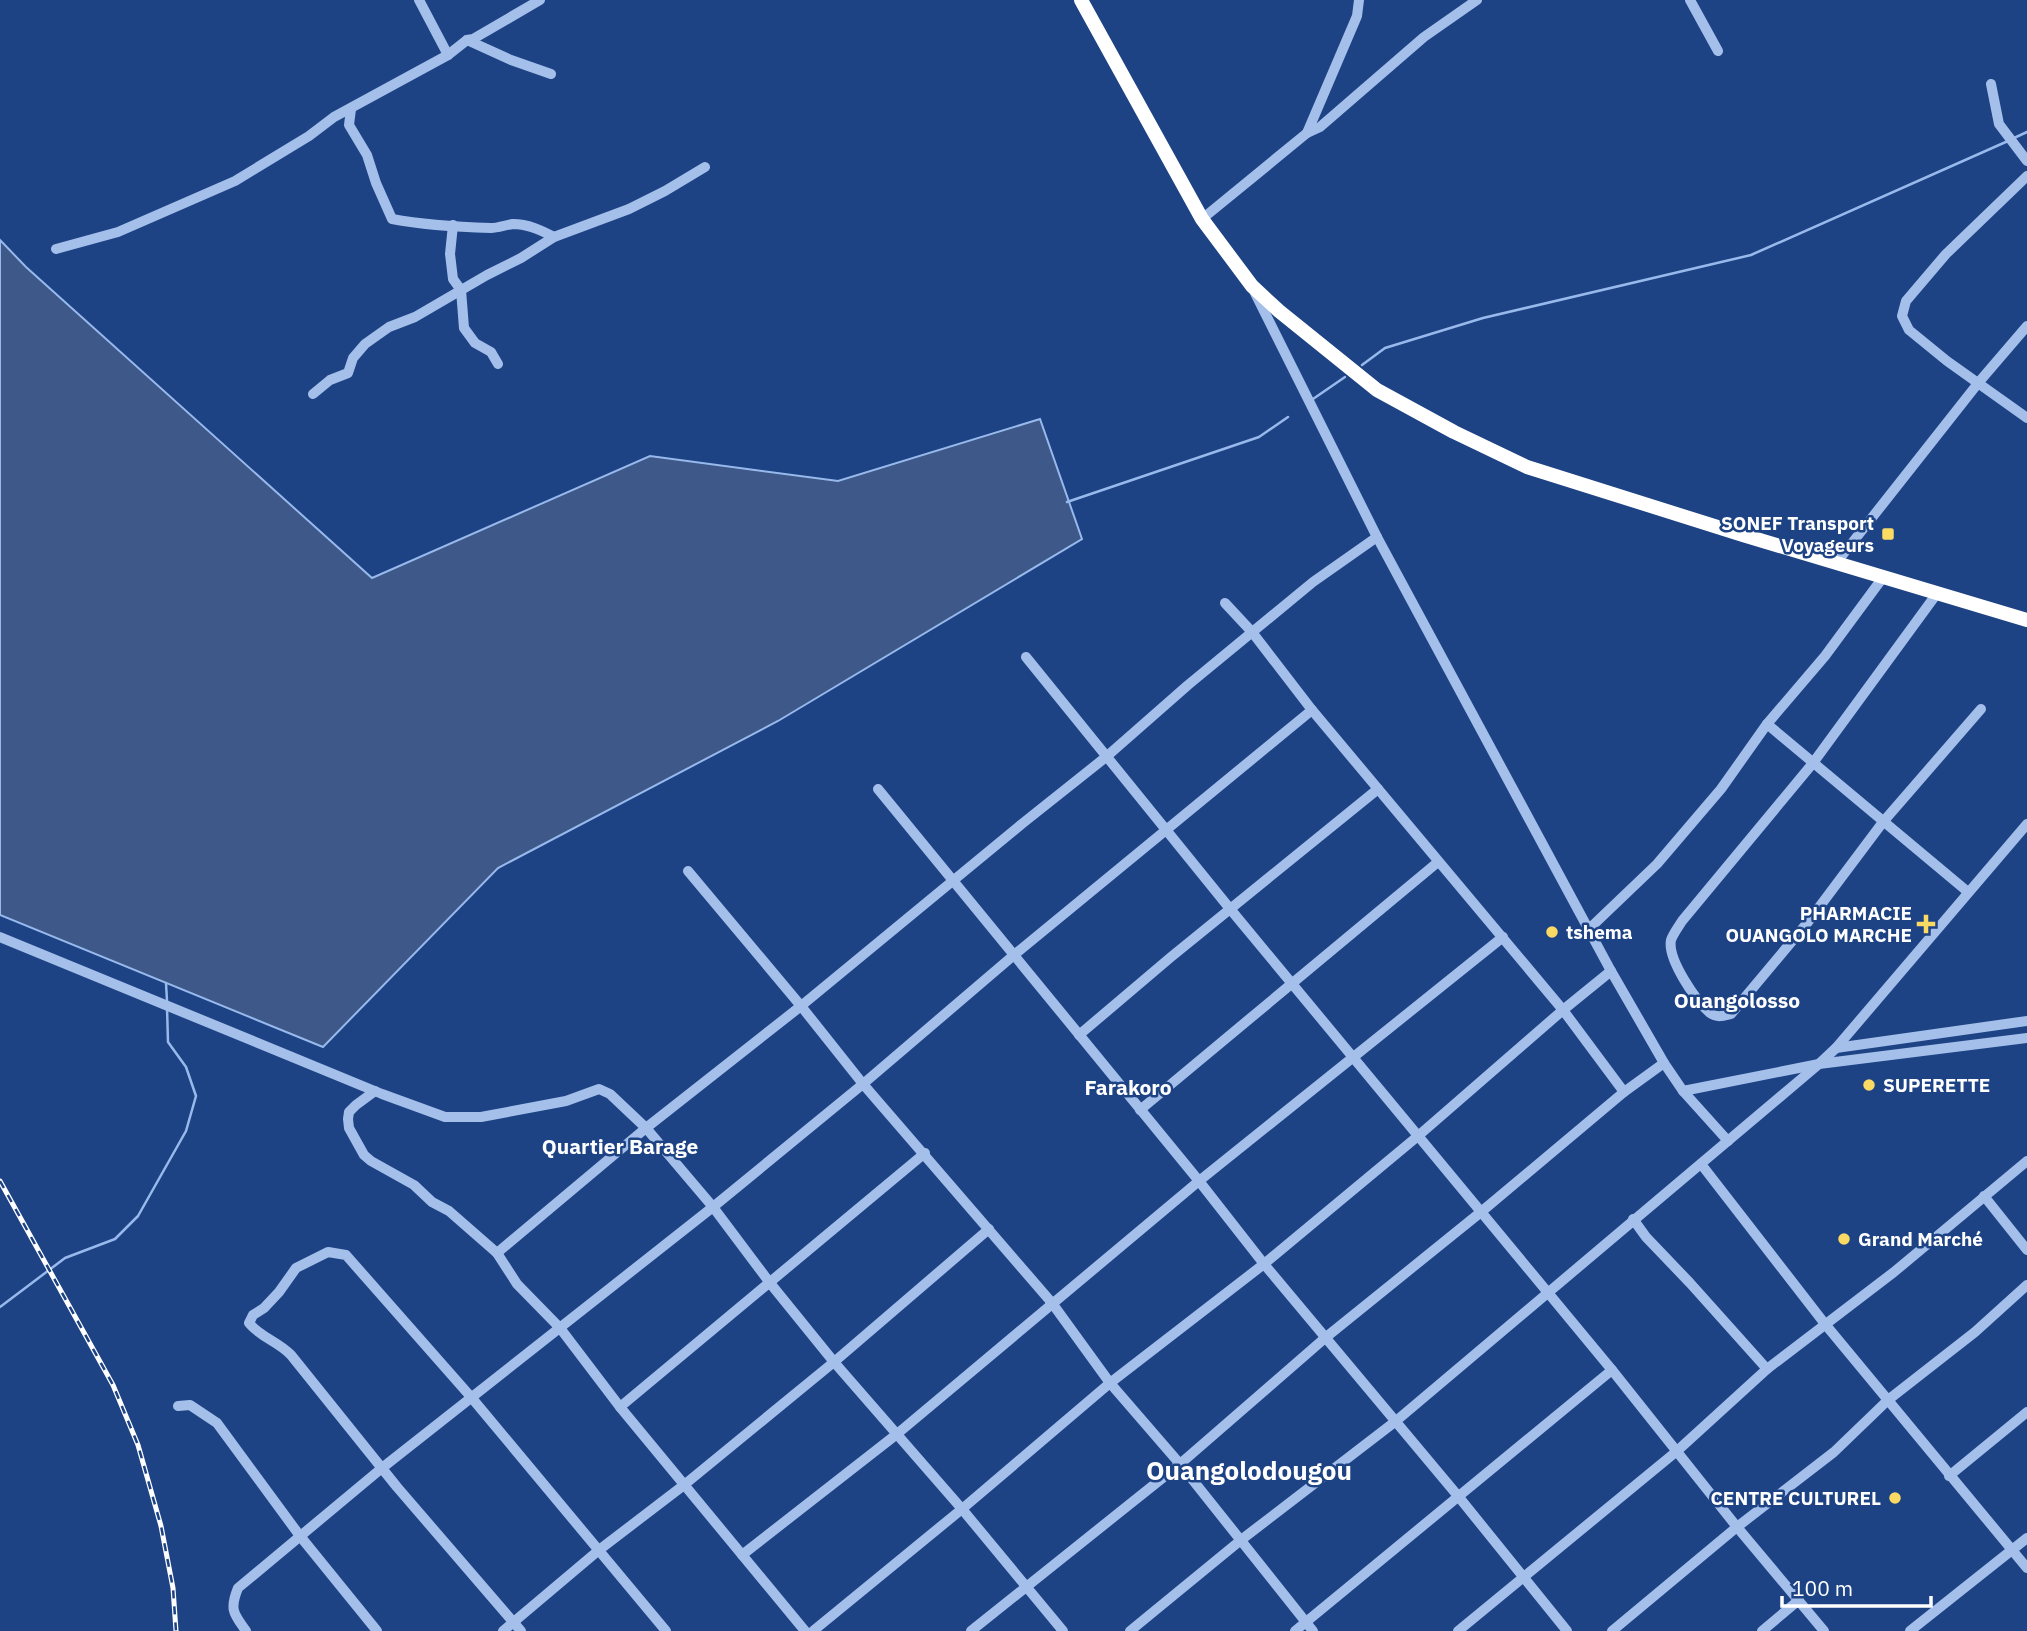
<svg xmlns="http://www.w3.org/2000/svg" width="2027" height="1631" font-family="'IBM Plex Sans',sans-serif">
  <style>
    .water { fill: #3d5889; stroke: #98b9ec; stroke-width: 2 }
    .lines { fill: none; stroke-linecap: round; stroke-linejoin: round }
    .stream { stroke: #98b9ec; stroke-width: 2.5 }
    .minor { stroke: #a5bfeb; stroke-width: 10 }
    .highway { stroke: #fff; stroke-width: 14 }
    .rail-casing { stroke: #fff; stroke-width: 5 }
    .rail { stroke: #1d4385; stroke-width: 2.5; stroke-dasharray: 8; stroke-linecap: butt }
    .poi-dot { fill: #fada63; stroke: #1d4385; stroke-width: 2.5 }
    .labels { text-anchor: middle; stroke-width: 5; stroke-linejoin: round; paint-order: stroke }
    .poi-label { font-size: 19px; font-weight: bold; fill: #fff; stroke: #1d4385; text-anchor: end }
    .neighbourhood-label { font-size: 21px; font-weight: bold; fill: #fff; stroke: #1d4385 }
    .district-label { font-size: 26px; font-weight: bold; fill: #fff; stroke: #1d4385 }
  </style>
  <rect width="100%" height="100%" fill="#1d4385"/>
  <!-- water -->
  <path class="water" d="M 0,240 L 26,267 L 372,578 L 650,456 L 838,481 L 1040,419 L 1082,539 L 778,721 L 498,868 L 323,1047 L 0,915 Z"/>
  <g class="lines">
    <!-- stream -->
    <g class="stream">
      <path d="M 2014,138 L 2027,132"/>
      <path d="M 1362,365 L 1385,348 L 1483,318 L 1751,255 L 2008,141"/>
      <path d="M 1313,399 L 1345,377"/>
      <path d="M 1067,502 L 1259,437 L 1288,417"/>
      <path d="M 166,983 L 167,1001"/>
      <path d="M 0,1307 L 65,1258 L 115,1239 L 138,1216 L 186,1131 L 196,1096 L 186,1067 L 168,1042 L 167,1007"/>
    </g>
    <!-- minor -->
    <g class="minor">
      <path d="M 419,0 L 448,55"/>
      <path d="M 1690,0 L 1718,51"/>
      <path d="M 467,40 L 511,60 L 551,74"/>
      <path d="M 1991,84 L 1999,124 L 2027,161"/>
      <path d="M 351,109 L 349,125 L 367,155 L 376,183 L 392,219 C 424,225 458,227 491,228 C 498,228 505,225 513,224 C 528,224 541,230 554,237"/>
      <path d="M 1307,133 L 1357,16 L 1359,0"/>
      <path d="M 2027,176 L 1946,254 L 1906,301 L 1902,316 L 1909,330 L 1947,361 L 2027,418"/>
      <path d="M 1202,219 L 1307,133 L 1320,127 L 1424,37 L 1477,0"/>
      <path d="M 453,225 L 450,254 L 453,279 L 461,290 L 464,328 L 475,343 L 491,352 L 498,364"/>
      <path d="M 56,249 L 118,232 L 235,181 L 309,136 L 334,117 L 448,55 L 467,40 L 473,39 L 540,0"/>
      <path d="M 1255,293 L 1377,537 L 1611,971 L 1664,1063 L 1683,1091 L 1728,1141"/>
      <path d="M 313,394 L 330,380 L 348,373 L 353,358 L 365,344 L 389,327 L 415,317 L 487,275 L 521,258 L 554,237 L 629,209 L 665,191 L 705,167"/>
      <path d="M 1837,562 L 1979,382 L 2027,326"/>
      <path d="M 1938,592 L 1813,763 L 1682,921 C 1679,926 1673,934 1671,940 C 1667,959 1696,1001 1710,1013 C 1717,1018 1723,1016 1731,1014 L 1808,922 L 1883,822 L 1981,709"/>
      <path d="M 1225,603 L 1252,632 L 1312,710 L 1563,1010 L 1624,1092"/>
      <path d="M 1026,657 L 1231,910 L 1612,1370 L 1737,1527 L 1824,1631"/>
      <path d="M 1767,724 L 1968,892"/>
      <path d="M 878,789 L 1199,1181 L 1264,1264 L 1458,1496 L 1567,1631"/>
      <path d="M 688,871 L 801,1006 L 863,1084 L 1052,1303 L 1110,1383 L 1180,1464 L 1313,1631"/>
      <path d="M 1589,929 L 1657,864 L 1721,789 L 1767,724 L 1825,656 L 1884,576"/>
      <path d="M 0,937 L 382,1094 L 445,1117 L 481,1117 L 566,1101 L 599,1089 L 610,1094 L 646,1128 L 713,1207 L 770,1283 L 834,1362 L 962,1509 L 1063,1631"/>
      <path d="M 1079,1035 L 1171,957 L 1378,789"/>
      <path d="M 1836,1048 L 2027,1021"/>
      <path d="M 375,1091 L 356,1105 L 349,1112 L 348,1119 L 349,1128 L 364,1155 L 371,1161 L 414,1185 L 432,1202 L 449,1211 L 497,1253 L 517,1284 L 560,1328 L 620,1407 L 805,1631"/>
      <path d="M 1683,1091 L 1819,1064 L 2027,1038"/>
      <path d="M 1140,1110 L 1438,862"/>
      <path d="M 1701,1164 L 1825,1324 L 2027,1568"/>
      <path d="M 1984,1196 L 2027,1250"/>
      <path d="M 1633,1219 L 1646,1237 L 1690,1283 L 1767,1369"/>
      <path d="M 497,1253 L 646,1128 L 801,1006 L 1023,823 L 1106,757 L 1188,685 L 1313,582 L 1377,537"/>
      <path d="M 178,1406 L 190,1405 L 217,1423 L 300,1536 L 377,1631"/>
      <path d="M 620,1407 L 925,1153"/>
      <path d="M 1949,1476 L 2027,1412"/>
      <path d="M 742,1555 L 897,1434 L 1199,1181 L 1503,937"/>
      <path d="M 246,1631 C 234,1614 229,1610 238,1588 L 382,1468 L 713,1207 L 863,1084 L 1014,955 L 1312,710"/>
      <path d="M 503,1631 L 599,1550 L 684,1485 L 834,1362 L 989,1229"/>
      <path d="M 521,1631 L 397,1487 L 291,1355 C 279,1342 260,1337 249,1323 L 253,1315 L 264,1308 L 279,1292 L 296,1268 L 328,1252 L 346,1255 L 471,1397 L 666,1631"/>
      <path d="M 813,1631 L 962,1509 L 1110,1383 L 1264,1264 L 1418,1136 L 1563,1010 L 1611,971"/>
      <path d="M 971,1631 L 1180,1464 L 1325,1338 L 1481,1212 L 1624,1092 L 1664,1063"/>
      <path d="M 1130,1631 L 1241,1540 L 1396,1421 L 1819,1064 L 1836,1048 L 2027,824"/>
      <path d="M 1295,1631 L 1612,1370"/>
      <path d="M 1458,1631 L 1677,1451 L 1767,1369 L 1894,1272 L 2027,1161"/>
      <path d="M 1612,1631 L 1737,1527 L 1834,1452 L 1888,1400 L 1975,1332 L 2027,1285"/>
      <path d="M 1762,1631 L 1799,1600"/>
      <path d="M 1910,1631 L 2027,1538"/>
    </g>
    <!-- highway -->
    <path class="highway" d="M 1081,0 L 1202,219 L 1252,286 L 1279,311 L 1377,390 L 1454,432 L 1527,467 L 1743,535 L 2027,620"/>
    <defs>
      <path id="rail" d="M 0,1181 L 113,1385 L 138,1445 L 161,1526 L 173,1588 L 176,1631"/>
    </defs>
    <!-- rail casing -->
    <use href="#rail" class="rail-casing"/>
    <!-- rail -->
    <use href="#rail" class="rail"/>
  </g>
  <!-- markers -->
  <g class="poi-dot">
    <rect x="1881" y="527" width="14" height="14" rx="3.5"/>
    <path d="M1922.5 913.5h7v7h7v7h-7v7h-7v-7h-7v-7h7z"/>
    <circle cx="1552" cy="932" r="7"/>
    <circle cx="1869" cy="1085" r="7"/>
    <circle cx="1844" cy="1239" r="7"/>
    <circle cx="1895" cy="1498" r="7"/>
  </g>
  <g class="labels">
    <!-- poi labels -->
    <g class="poi-label">
      <text x="1874" y="530">SONEF Transport<tspan x="1874" dy="22">Voyageurs</tspan></text>
      <text x="1912" y="920">PHARMACIE<tspan x="1912" dy="22">OUANGOLO MARCHE</tspan></text>
      <text x="1566" y="939" text-anchor="start">tshema</text>
      <text x="1883" y="1092" text-anchor="start">SUPERETTE</text>
      <text x="1858" y="1246" text-anchor="start">Grand Marché</text>
      <text x="1881" y="1505">CENTRE CULTUREL</text>
    </g>
    <!-- neighbourhood labels -->
    <g class="neighbourhood-label">
      <text x="1737" y="1008">Ouangolosso</text>
      <text x="1128" y="1095">Farakoro</text>
      <text x="620" y="1154">Quartier Barage</text>
    </g>
    <!-- district labels -->
    <g class="district-label">
      <text x="1249" y="1480">Ouangolodougou</text>
    </g>
  </g>
  <!-- scale -->
  <path d="M1782 1596v10h149v-10" fill="none" stroke="#ffffff" stroke-width="3.5"/>
  <text x="1792" y="1596" font-size="21" fill="#ffffff" stroke="#1d4385" stroke-width="5" paint-order="stroke">100 m</text>
</svg>
